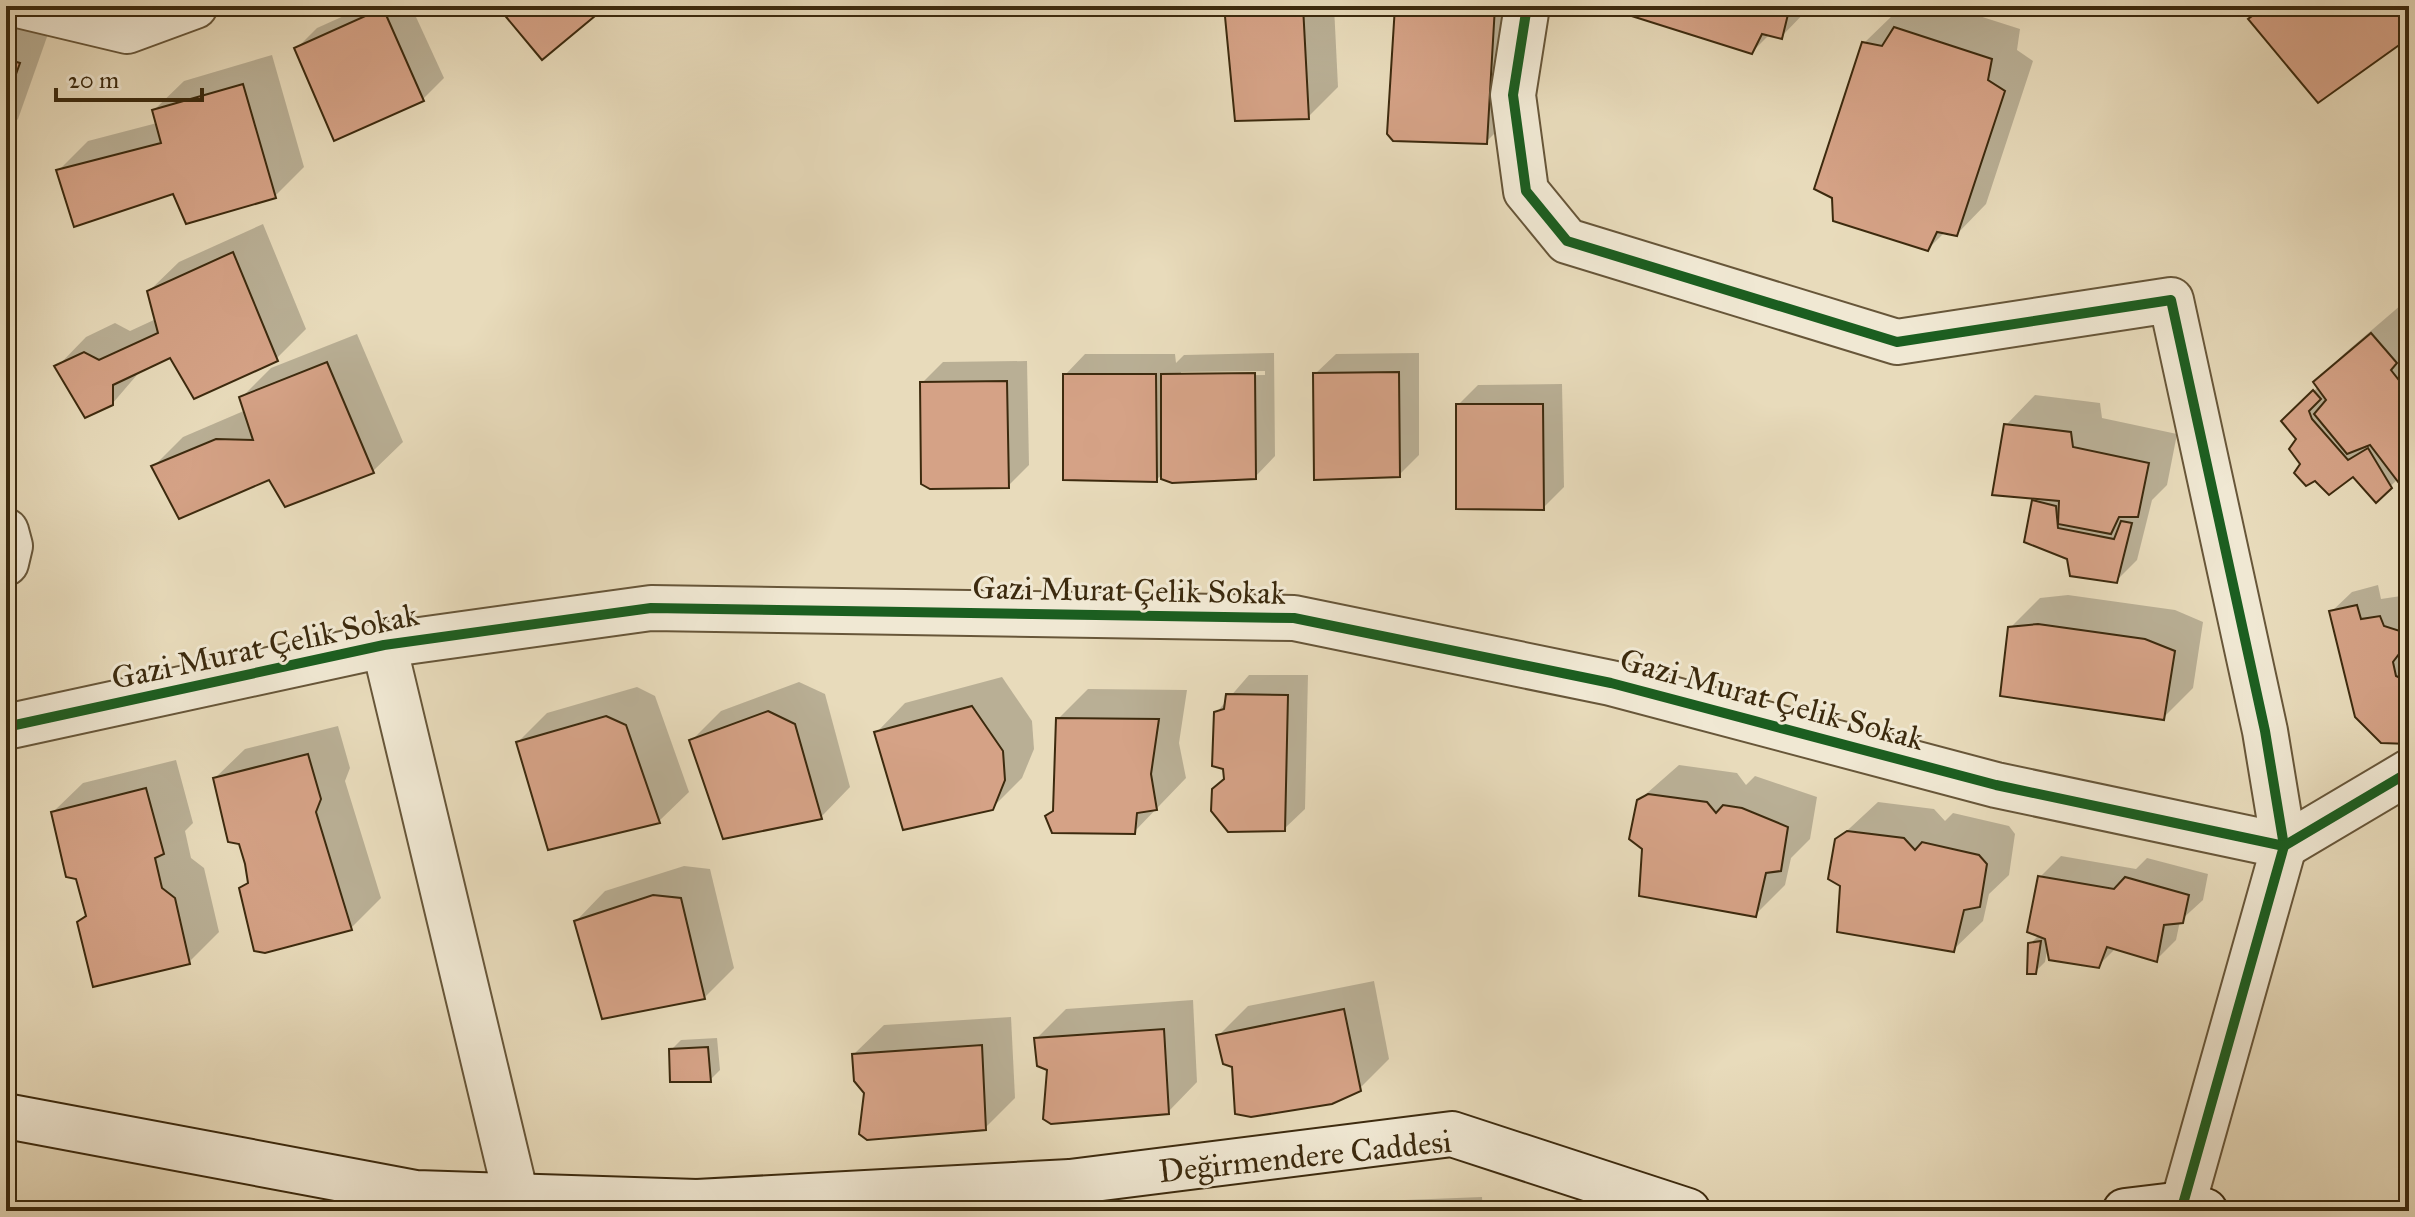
<svg xmlns="http://www.w3.org/2000/svg" width="2415" height="1217" font-family="'IM FELL Great Primer',serif">
  <style>
    .shadow { fill: #0003; fill-rule: evenodd }
    .building { fill: #d5a286; stroke: #3c2a0e; stroke-width: 2 }
    .lines { fill: none; stroke-linecap: round; stroke-linejoin: round }
    .street-casing { stroke: #675639; stroke-width: 48 }
    .secondary-casing { stroke: #3c2a0e; stroke-width: 48 }
    .street { stroke: #f0e8d3; stroke-width: 44 }
    .secondary { stroke: #f0e8d3; stroke-width: 44 }
    .cycleway-casing { stroke: #f0e8d3; stroke-width: 15 }
    .cycleway { stroke: #1b5e20; stroke-width: 10 }
    .labels { text-anchor: middle; stroke-width: 6; stroke-linejoin: round; paint-order: stroke }
    .street-label { font-size: 32px; fill: #3c2a0e; stroke: #f0e8d3 }
  </style>
  <rect width="100%" height="100%" fill="#e8dbbb"/>
  <filter id="stains"><feTurbulence type="fractalNoise" baseFrequency=".0025" numOctaves="4"/><feColorMatrix values="0 0 0 0 .2 0 0 0 0 .09 0 0 0 0 .02 0 0 0 .5 -.17"/></filter>
  <radialGradient id="worn" r=".72"><stop offset=".6" stop-color="#630" stop-opacity="0"/><stop offset="1" stop-color="#630" stop-opacity=".3"/></radialGradient>
  <!-- shadow -->
  <g class="shadow">
    <path d="M 366,6 L 411,6 L 444,78 L 423,99 L 335,138 L 296,49 L 317,28 Z"/>
    <path d="M 1226,6 L 1334,6 L 1338,87 L 1308,117 Z"/>
    <path d="M 1397,6 L 1522,6 L 1516,112 L 1486,142 Z"/>
    <path d="M 1624,6 L 1811,6 L 1781,37 L 1770,34 L 1752,52 Z"/>
    <path d="M 1917,6 L 1948,6 L 2020,29 L 2017,50 L 2033,61 L 1986,204 L 1957,234 L 1945,232 L 1928,249 L 1864,43 L 1894,14 L 1907,16 Z"/>
    <path d="M 6,19 L 48,34 L 18,119 L 6,131 Z"/>
    <path d="M 272,55 L 304,167 L 275,196 L 174,192 L 59,170 L 88,141 L 157,123 L 154,110 L 184,81 Z"/>
    <path d="M 263,224 L 306,329 L 276,359 L 171,356 L 142,369 L 112,404 L 57,367 L 86,337 L 115,323 L 130,331 L 156,319 L 149,291 L 179,262 Z"/>
    <path d="M 2401,305 L 2409,313 L 2409,478 L 2398,479 L 2376,500 L 2353,474 L 2303,464 L 2298,439 L 2284,421 L 2319,386 L 2316,382 L 2345,353 Z"/>
    <path d="M 357,334 L 403,442 L 373,471 L 269,477 L 154,466 L 183,437 L 246,410 L 241,398 L 271,368 Z"/>
    <path d="M 1274,353 L 1275,456 L 1255,477 L 1163,474 L 1156,480 L 1065,375 L 1085,354 L 1175,354 L 1176,363 L 1184,355 ZM 1265,371 L 1265,375 L 1181,376 L 1181,372 Z"/>
    <path d="M 1419,353 L 1419,455 L 1399,475 L 1315,374 L 1336,354 Z"/>
    <path d="M 1027,361 L 1029,465 L 1008,486 L 922,383 L 943,362 Z"/>
    <path d="M 1562,384 L 1564,487 L 1543,508 L 1458,405 L 1478,385 Z"/>
    <path d="M 2035,395 L 2100,403 L 2102,418 L 2177,434 L 2167,485 L 2152,500 L 2137,560 L 2116,581 L 2069,558 L 2034,501 L 2038,497 L 2006,425 Z"/>
    <path d="M 2378,585 L 2381,599 L 2401,596 L 2409,608 L 2409,742 L 2331,612 L 2352,592 Z"/>
    <path d="M 2068,595 L 2175,610 L 2203,622 L 2193,688 L 2164,717 L 2010,628 L 2040,598 Z"/>
    <path d="M 1249,675 L 1308,675 L 1305,809 L 1284,829 L 1226,778 L 1216,713 Z"/>
    <path d="M 1002,677 L 1032,721 L 1034,749 L 1022,778 L 992,808 L 876,733 L 905,703 Z"/>
    <path d="M 799,682 L 825,694 L 850,787 L 821,817 L 691,741 L 721,711 Z"/>
    <path d="M 637,687 L 655,696 L 689,792 L 659,821 L 518,742 L 547,713 Z"/>
    <path d="M 1088,689 L 1187,690 L 1179,743 L 1186,778 L 1134,832 L 1047,816 L 1055,808 L 1058,719 Z"/>
    <path d="M 338,726 L 350,768 L 345,781 L 381,898 L 351,928 L 265,950 L 241,889 L 250,880 L 240,843 L 215,778 L 245,749 Z"/>
    <path d="M 176,760 L 193,823 L 185,831 L 191,858 L 204,868 L 219,932 L 189,962 L 79,922 L 87,914 L 53,812 L 83,783 Z"/>
    <path d="M 1679,765 L 1737,773 L 1746,785 L 1755,776 L 1817,797 L 1810,839 L 1791,858 L 1785,885 L 1755,915 L 1644,848 L 1638,801 Z"/>
    <path d="M 1878,802 L 1934,809 L 1945,821 L 1953,813 L 2009,826 L 2015,834 L 2009,875 L 1989,894 L 1983,921 L 1953,950 L 1837,840 Z"/>
    <path d="M 2061,856 L 2136,869 L 2147,858 L 2208,874 L 2203,900 L 2180,921 L 2176,940 L 2156,960 L 2116,948 L 2098,966 L 2048,945 L 2045,962 L 2035,972 L 2030,944 L 2039,935 L 2040,877 Z"/>
    <path d="M 684,866 L 710,869 L 734,968 L 704,998 L 576,921 L 605,891 Z"/>
    <path d="M 1374,981 L 1389,1059 L 1359,1089 L 1234,1065 L 1218,1036 L 1248,1006 Z"/>
    <path d="M 1193,1000 L 1197,1082 L 1168,1112 L 1049,1069 L 1036,1039 L 1066,1009 Z"/>
    <path d="M 1011,1017 L 1015,1098 L 985,1128 L 866,1092 L 854,1054 L 884,1025 Z"/>
    <path d="M 717,1038 L 720,1070 L 710,1080 L 671,1050 L 681,1040 Z"/>
    <path d="M 1482,1197 L 1483,1211 L 1223,1211 L 1228,1207 Z"/>
  </g>
  <!-- building -->
  <g class="building">
    <path d="M 497,6 L 607,6 L 542,60 Z"/>
    <path d="M 1224,6 L 1303,6 L 1309,119 L 1235,121 Z"/>
    <path d="M 1395,6 L 1495,6 L 1487,144 L 1393,141 L 1387,134 Z"/>
    <path d="M 1622,6 L 1790,6 L 1782,39 L 1762,34 L 1752,54 L 1622,13 Z"/>
    <path d="M 2266,6 L 2409,6 L 2409,38 L 2318,103 L 2248,19 Z"/>
    <path d="M 383,8 L 424,101 L 334,141 L 294,48 Z"/>
    <path d="M 1894,27 L 1992,59 L 1988,80 L 2005,91 L 1957,236 L 1937,232 L 1928,251 L 1833,221 L 1832,198 L 1814,189 L 1862,42 L 1882,46 Z"/>
    <path d="M 6,59 L 20,63 L 6,102 Z"/>
    <path d="M 243,84 L 276,198 L 186,224 L 173,194 L 74,227 L 56,170 L 161,143 L 152,110 Z"/>
    <path d="M 233,252 L 278,361 L 194,399 L 170,358 L 113,385 L 113,405 L 85,418 L 54,366 L 84,352 L 99,360 L 158,333 L 147,291 Z"/>
    <path d="M 2371,333 L 2397,363 L 2391,370 L 2409,393 L 2409,481 L 2402,487 L 2370,445 L 2347,454 L 2314,414 L 2326,400 L 2313,382 Z"/>
    <path d="M 327,362 L 374,473 L 285,507 L 269,480 L 179,519 L 151,466 L 216,439 L 253,440 L 239,397 Z"/>
    <path d="M 1399,372 L 1400,477 L 1314,480 L 1313,373 Z"/>
    <path d="M 1255,373 L 1256,479 L 1172,483 L 1161,479 L 1161,374 Z"/>
    <path d="M 1063,374 L 1156,374 L 1157,482 L 1063,480 Z"/>
    <path d="M 1007,381 L 1009,488 L 930,489 L 921,484 L 920,382 Z"/>
    <path d="M 2313,390 L 2321,399 L 2309,411 L 2312,419 L 2348,460 L 2368,448 L 2392,488 L 2376,503 L 2353,477 L 2329,495 L 2315,481 L 2306,486 L 2294,473 L 2300,464 L 2289,449 L 2296,439 L 2281,421 Z"/>
    <path d="M 1456,404 L 1543,404 L 1544,510 L 1456,509 Z"/>
    <path d="M 2004,424 L 2071,432 L 2073,447 L 2149,463 L 2138,517 L 2119,517 L 2111,534 L 2058,524 L 2059,501 L 1992,495 Z"/>
    <path d="M 2032,500 L 2056,506 L 2058,528 L 2114,539 L 2121,521 L 2132,523 L 2117,583 L 2070,576 L 2067,559 L 2024,542 Z"/>
    <path d="M 2357,605 L 2361,619 L 2380,616 L 2384,626 L 2400,631 L 2405,646 L 2393,662 L 2396,676 L 2409,682 L 2409,744 L 2381,743 L 2355,717 L 2329,611 Z"/>
    <path d="M 2038,624 L 2145,639 L 2175,651 L 2164,720 L 2000,696 L 2008,627 Z"/>
    <path d="M 1226,694 L 1288,695 L 1285,831 L 1228,832 L 1211,811 L 1212,789 L 1224,779 L 1223,769 L 1212,766 L 1214,712 L 1224,709 Z"/>
    <path d="M 972,706 L 1003,751 L 1005,780 L 993,810 L 903,830 L 874,732 Z"/>
    <path d="M 768,711 L 795,724 L 822,819 L 723,839 L 689,740 Z"/>
    <path d="M 606,716 L 626,725 L 660,823 L 548,850 L 516,742 Z"/>
    <path d="M 1056,718 L 1159,719 L 1151,774 L 1157,810 L 1137,813 L 1135,834 L 1052,833 L 1045,816 L 1053,811 Z"/>
    <path d="M 308,754 L 321,799 L 316,812 L 352,930 L 265,953 L 254,951 L 239,888 L 248,883 L 245,864 L 239,844 L 228,842 L 213,778 Z"/>
    <path d="M 146,788 L 164,854 L 155,858 L 162,888 L 175,898 L 190,964 L 93,987 L 77,922 L 86,916 L 76,879 L 66,877 L 51,812 Z"/>
    <path d="M 1648,794 L 1707,802 L 1716,813 L 1723,805 L 1742,808 L 1788,827 L 1781,871 L 1766,873 L 1756,917 L 1639,896 L 1642,849 L 1629,839 L 1637,800 Z"/>
    <path d="M 1847,831 L 1904,838 L 1915,850 L 1922,842 L 1979,855 L 1987,864 L 1980,907 L 1964,910 L 1954,952 L 1837,932 L 1840,886 L 1828,879 L 1835,839 Z"/>
    <path d="M 2038,876 L 2114,889 L 2125,877 L 2189,895 L 2183,923 L 2164,925 L 2157,962 L 2107,947 L 2099,968 L 2049,960 L 2045,939 L 2027,932 Z"/>
    <path d="M 653,895 L 681,898 L 705,999 L 602,1019 L 574,921 Z"/>
    <path d="M 2041,941 L 2036,974 L 2027,974 L 2028,943 Z"/>
    <path d="M 1344,1009 L 1361,1091 L 1332,1104 L 1251,1117 L 1235,1114 L 1232,1067 L 1223,1064 L 1216,1035 Z"/>
    <path d="M 1164,1029 L 1169,1114 L 1051,1124 L 1043,1119 L 1047,1070 L 1037,1066 L 1034,1038 Z"/>
    <path d="M 982,1045 L 986,1130 L 867,1140 L 859,1134 L 864,1093 L 854,1081 L 852,1054 Z"/>
    <path d="M 708,1047 L 711,1082 L 670,1082 L 669,1049 Z"/>
  </g>
  <g class="lines">
    <defs>
      <g id="street">
        <path d="M 22,6 L 127,31 L 195,6"/>
        <path d="M 1527,6 L 1513,95 L 1526,191 L 1567,241 L 1897,342 L 2171,300 L 2265,731 L 2284,846 L 2183,1204"/>
        <path d="M 6,531 L 10,546 L 6,563"/>
        <path d="M 384,645 L 516,1196"/>
        <path d="M 6,727 L 384,645 L 651,608 L 1294,618 L 1611,683 L 1996,785 L 2284,846 L 2409,772"/>
      </g>
      <g id="secondary">
        <path d="M 6,1116 L 416,1193 L 697,1202 L 1070,1182 L 1452,1134 L 1688,1211"/>
        <path d="M 2125,1211 L 2183,1204 L 2205,1211"/>
      </g>
    </defs>
    <!-- street casing -->
    <use href="#street" class="street-casing"/>
    <!-- secondary casing -->
    <use href="#secondary" class="secondary-casing"/>
    <!-- street -->
    <use href="#street" class="street"/>
    <!-- secondary -->
    <use href="#secondary" class="secondary"/>
    <defs>
      <g id="cycleway">
        <path d="M 1527,6 L 1513,95 L 1526,191 L 1567,241 L 1897,342 L 2171,300 L 2265,731 L 2284,846 L 2183,1204"/>
        <path d="M 6,727 L 384,645 L 651,608 L 1294,618 L 1611,683 L 1996,785 L 2284,846 L 2409,772"/>
      </g>
    </defs>
    <!-- cycleway casing -->
    <use href="#cycleway" class="cycleway-casing"/>
    <!-- cycleway -->
    <use href="#cycleway" class="cycleway"/>
  </g>
  <g class="labels">
    <!-- street labels -->
    <g class="street-label">
      <text transform="translate(1129 590) rotate(1)" y="11">Gazi Murat Çelik Sokak</text>
      <text transform="translate(265 646) rotate(-12)" y="11">Gazi Murat Çelik Sokak</text>
      <text transform="translate(1772 699) rotate(15)" y="11">Gazi Murat Çelik Sokak</text>
      <text transform="translate(1305 1156) rotate(-6)" y="11">Değirmendere Caddesi</text>
    </g>
  </g>
  <!-- margin -->
  <rect width="2415" height="1217" fill="none" stroke="#e8dbbb" stroke-width="32"/>
  <rect x="8" y="8" width="2399" height="1201" fill="none" stroke="#3c2a0e" stroke-width="4"/>
  <rect x="16" y="16" width="2383" height="1185" fill="none" stroke="#3c2a0e" stroke-width="2"/>
  <!-- scale -->
  <path d="M56 88v12h146v-12" fill="none" stroke="#3c2a0e" stroke-width="4"/>
  <text x="68" y="88" font-size="24" fill="#3c2a0e" stroke="#f0e8d3" stroke-width="6" paint-order="stroke">20 m</text>
  <rect width="100%" height="100%" filter="url(#stains)"/>
  <rect width="100%" height="100%" fill="url(#worn)"/>
</svg>
